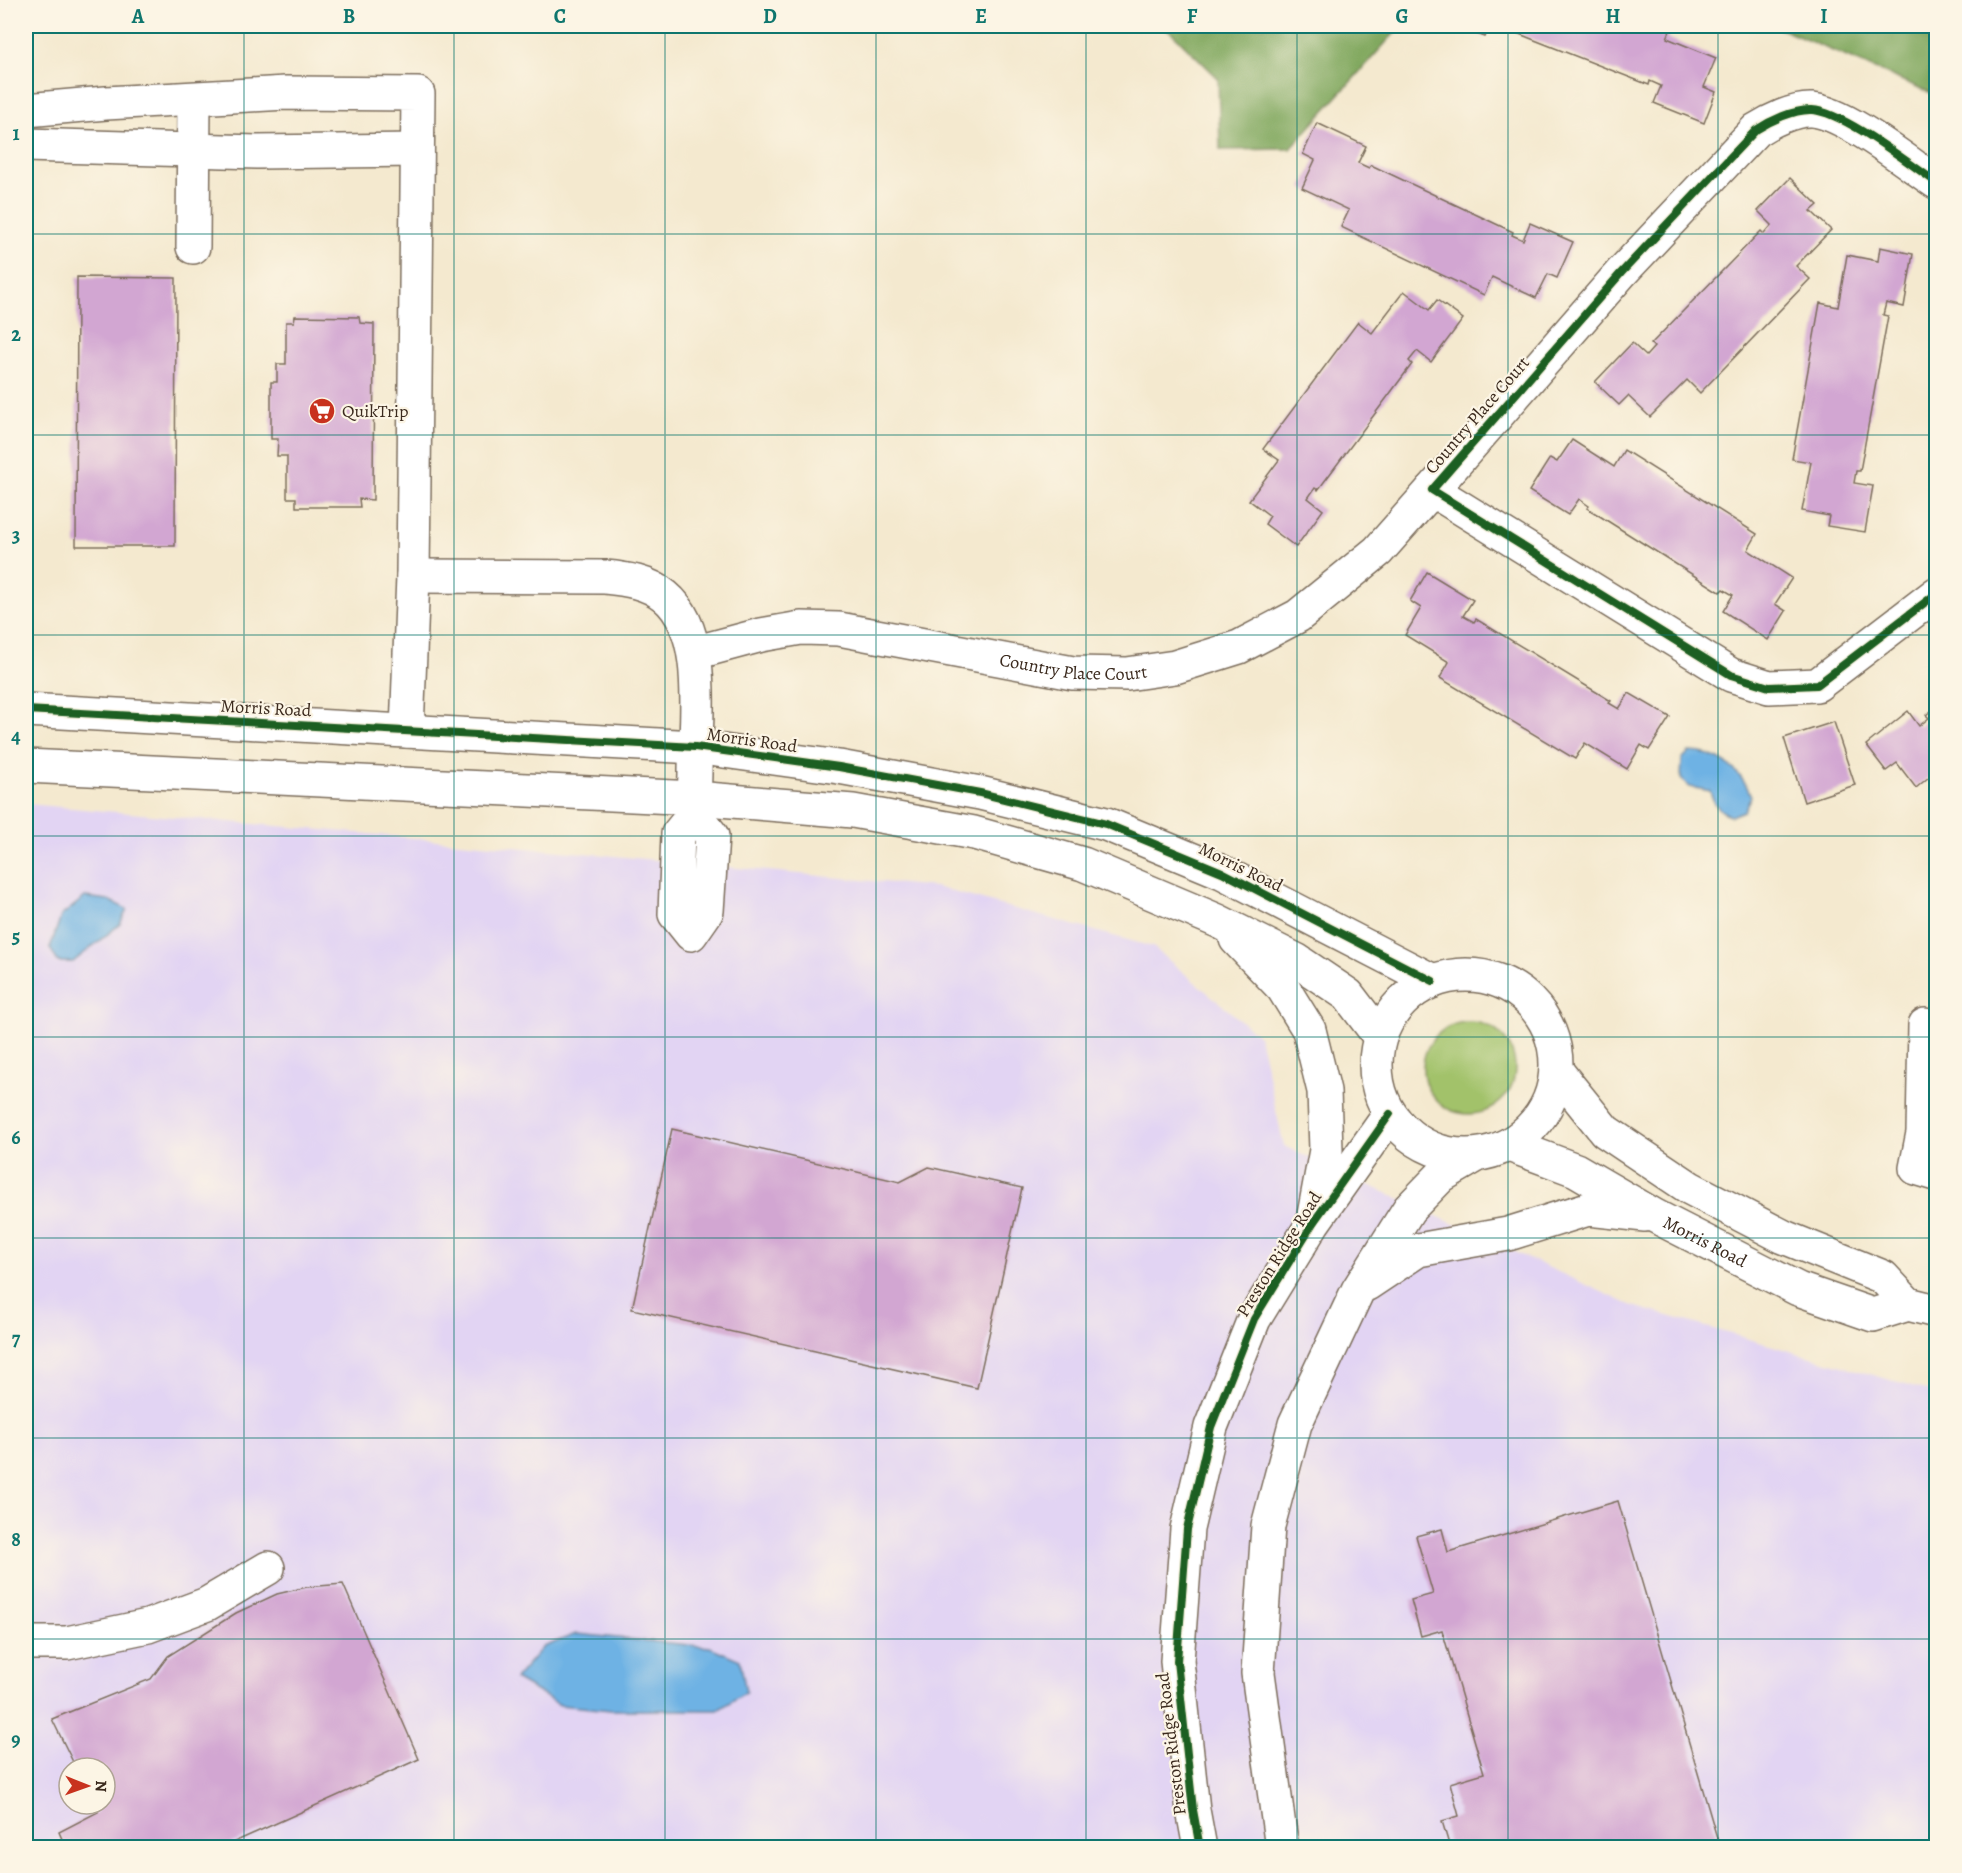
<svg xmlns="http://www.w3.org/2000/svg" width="1962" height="1873" font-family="Alegreya,serif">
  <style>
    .built { fill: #e2d4f3; fill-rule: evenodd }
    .green { fill: #a2c26b; stroke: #6e7644; stroke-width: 1.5 }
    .forest { fill: #81a85f; stroke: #5e693e; stroke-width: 1.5 }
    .water { fill: #6eb2e4; stroke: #546e81; stroke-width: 1.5 }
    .building { fill: #d2a6d2 }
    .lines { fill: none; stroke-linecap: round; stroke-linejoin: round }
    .minor-casing { stroke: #7c6d5c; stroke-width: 36 }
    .minor { stroke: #fff; stroke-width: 33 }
    .cycleway-casing { stroke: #fcf5e5; stroke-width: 11 }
    .cycleway { stroke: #1b5e20; stroke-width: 8 }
    .grid { fill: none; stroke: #0f766e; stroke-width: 1.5; stroke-opacity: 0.55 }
    .labels { text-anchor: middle; stroke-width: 4.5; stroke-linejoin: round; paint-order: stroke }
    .poi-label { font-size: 18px; fill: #3b2a1e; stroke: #fcf5e5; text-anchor: start }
    .street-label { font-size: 18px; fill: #3b2a1e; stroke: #fcf5e5 }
    .neatline { fill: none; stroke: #0f766e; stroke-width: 2 }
    .grid-label { font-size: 20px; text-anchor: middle; font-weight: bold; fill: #0f766e }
  </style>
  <rect width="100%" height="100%" fill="#fcf5e5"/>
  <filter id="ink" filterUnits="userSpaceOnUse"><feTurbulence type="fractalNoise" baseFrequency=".0167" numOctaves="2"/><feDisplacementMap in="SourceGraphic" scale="12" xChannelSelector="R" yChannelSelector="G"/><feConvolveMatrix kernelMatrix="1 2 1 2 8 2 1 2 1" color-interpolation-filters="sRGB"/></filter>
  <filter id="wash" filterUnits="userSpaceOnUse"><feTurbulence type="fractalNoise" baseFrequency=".008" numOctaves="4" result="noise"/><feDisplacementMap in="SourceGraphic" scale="24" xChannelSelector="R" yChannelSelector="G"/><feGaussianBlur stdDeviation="1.35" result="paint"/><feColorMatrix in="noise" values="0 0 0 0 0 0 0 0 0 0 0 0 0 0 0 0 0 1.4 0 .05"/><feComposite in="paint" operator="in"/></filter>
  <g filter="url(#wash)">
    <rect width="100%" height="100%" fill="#f4e9cf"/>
    <!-- built -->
    <path class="built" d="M 26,804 L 583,853 L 935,887 L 1153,947 L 1259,1036 L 1284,1146 L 1630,1305 L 1936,1393 L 1936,1847 L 26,1847 ZM 69,1768 L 105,1768 L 105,1804 L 69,1804 Z"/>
    <!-- green -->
    <circle class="green" cx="1469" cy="1068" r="46"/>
    <!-- forest -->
    <g class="forest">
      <path d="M 1154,26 L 1401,26 L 1290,149 L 1220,150 L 1218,78 L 1169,30 Z"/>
      <path d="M 1774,26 L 1936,26 L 1936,95 Z"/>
    </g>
    <!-- water -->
    <g class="water">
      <path d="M 1689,752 C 1717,752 1741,769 1751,796 L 1744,811 L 1731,816 C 1718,810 1714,805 1710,791 L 1690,787 L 1681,779 L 1682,759 Z"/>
      <path d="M 85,897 L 108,900 L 127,909 L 120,924 L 73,962 L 58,962 L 50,948 L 61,916 Z"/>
      <path d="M 576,1634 L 710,1647 L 740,1660 L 746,1692 L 718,1710 L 611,1710 L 560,1705 L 515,1679 L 543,1647 Z"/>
    </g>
    <g id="blocks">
      <!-- building -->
      <g class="building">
        <path d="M 1456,26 L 1490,26 L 1485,37 Z"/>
        <path d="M 1499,26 L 1672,26 L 1667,38 L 1716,58 L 1704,87 L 1716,92 L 1704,123 L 1654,103 L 1661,86 L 1650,81 L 1649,85 Z"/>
        <path d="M 1317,123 L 1366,146 L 1358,163 L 1369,168 L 1371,165 L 1513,232 L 1512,235 L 1523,240 L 1530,223 L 1573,242 L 1557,278 L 1548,274 L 1536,298 L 1492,277 L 1484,295 L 1341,227 L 1349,210 L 1302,188 L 1315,160 L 1303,154 Z"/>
        <path d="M 1790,178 L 1818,205 L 1811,211 L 1831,230 L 1796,266 L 1810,279 L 1700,393 L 1687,380 L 1650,417 L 1628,396 L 1619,405 L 1595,382 L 1632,343 L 1646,356 L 1654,347 L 1651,344 L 1761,231 L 1764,234 L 1772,225 L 1758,211 Z"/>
        <path d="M 1880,247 L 1913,254 L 1904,307 L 1886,303 L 1883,315 L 1888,316 L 1860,471 L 1856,471 L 1854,483 L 1873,486 L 1865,532 L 1827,526 L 1829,516 L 1802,511 L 1811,462 L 1792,459 L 1820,303 L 1838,307 L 1847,255 L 1878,261 Z"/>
        <path d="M 77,277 L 176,278 L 175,546 L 76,546 Z"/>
        <path d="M 1404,291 L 1429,310 L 1437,300 L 1463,319 L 1431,362 L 1417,351 L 1409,361 L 1412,364 L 1318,490 L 1315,488 L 1308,498 L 1323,510 L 1296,547 L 1265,524 L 1270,516 L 1249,500 L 1279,460 L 1263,449 L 1358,322 L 1372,333 Z"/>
        <path d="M 295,316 L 359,317 L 360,323 L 374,324 L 373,500 L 359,499 L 360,507 L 296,507 L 296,498 L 287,498 L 287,456 L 277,456 L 278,439 L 271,439 L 271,382 L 277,382 L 277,364 L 286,364 L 286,322 L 294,322 Z"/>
        <path d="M 1572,440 L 1614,467 L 1624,450 L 1757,534 L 1748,550 L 1792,578 L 1775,604 L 1786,611 L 1768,640 L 1723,611 L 1733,595 L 1723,589 L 1720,592 L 1587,508 L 1589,506 L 1579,499 L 1568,515 L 1529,491 L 1550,458 L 1557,462 Z"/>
        <path d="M 1427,572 L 1473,600 L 1463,616 L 1474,622 L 1476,619 L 1611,701 L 1609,703 L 1619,709 L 1629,693 L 1670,717 L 1649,750 L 1641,745 L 1627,769 L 1585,743 L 1575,759 L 1440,678 L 1449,662 L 1405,635 L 1421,608 L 1410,601 Z"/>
        <path d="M 1936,707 L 1936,771 L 1916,788 L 1897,763 L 1886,771 L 1866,745 L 1908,711 L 1919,726 L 1929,718 L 1926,715 Z"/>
        <path d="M 1834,722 L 1855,785 L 1804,802 L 1784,738 Z"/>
        <path d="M 672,1129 L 900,1182 L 929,1167 L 1022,1188 L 977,1388 L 632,1309 Z"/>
        <path d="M 1618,1501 L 1720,1848 L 1450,1848 L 1442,1821 L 1459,1816 L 1450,1783 L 1484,1773 L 1442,1630 L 1421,1636 L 1411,1600 L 1433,1594 L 1416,1536 L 1442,1529 L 1448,1552 Z"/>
        <path d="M 343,1584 L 419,1759 L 221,1848 L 66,1848 L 59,1832 L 98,1812 L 94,1804 L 105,1804 L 105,1768 L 76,1768 L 52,1719 L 151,1679 L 168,1656 L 236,1613 L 277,1594 L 307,1587 Z"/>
      </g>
    </g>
  </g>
  <g filter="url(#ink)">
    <use href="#blocks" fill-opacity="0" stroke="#7c6d5c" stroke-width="1.5"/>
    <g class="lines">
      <defs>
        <g id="minor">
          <path d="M 26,110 L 106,103 L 286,93 L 418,94 L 413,576 L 407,731"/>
          <path d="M 26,145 L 257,152 L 417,150"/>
          <path d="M 1936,182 C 1908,163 1844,112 1812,110 C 1794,109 1770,121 1756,130 L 1621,273 L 1432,490 L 1731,675 L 1769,687 L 1817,685 L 1936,594"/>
          <path d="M 193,247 L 194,99"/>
          <path d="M 413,576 L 605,577 C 626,579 648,582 665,596 C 709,632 695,722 695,772 C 695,782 693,805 696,814 C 698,821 707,829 712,836 L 707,911 L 691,934 L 675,914 L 678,834 L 695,813"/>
          <path id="s1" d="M 694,653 L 761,635 L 801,628 L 839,629 L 1073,673 L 1127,674 L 1175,667 L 1239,647 L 1298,616 L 1378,551 L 1432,490"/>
          <path d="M 26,710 L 695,747 L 839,767 L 980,793 L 1106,824 L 1222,872 L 1433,981"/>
          <path d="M 26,766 L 695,798 L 853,811 L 974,833 L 1083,864 L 1218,921 L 1296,960 L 1348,995 L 1380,1037"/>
          <path d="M 1236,939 L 1283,988 L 1309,1030 L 1324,1091 L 1326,1150 L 1314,1215"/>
          <circle cx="1466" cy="1065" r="90"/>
          <path d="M 1925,1025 L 1923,1133 L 1916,1168 L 1936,1174"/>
          <path d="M 1556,1070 L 1605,1131 L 1690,1188 L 1784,1237 L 1883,1277 L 1908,1304 L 1936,1311"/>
          <path id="s2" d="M 1509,1145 L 1576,1170 L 1655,1216 L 1798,1289 L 1873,1315 L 1908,1304"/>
          <path d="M 1367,1284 L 1418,1250 L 1508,1234 L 1588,1209 L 1645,1215"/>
          <path d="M 26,1643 L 67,1643 L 148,1626 L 207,1604 L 268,1568"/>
          <path d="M 1200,1848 L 1193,1810 L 1177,1661 L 1187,1529 L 1211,1427 L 1254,1319 L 1313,1223 L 1390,1114"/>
          <path d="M 1282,1848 L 1258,1673 L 1268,1526 L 1295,1424 L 1358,1290 L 1409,1209 L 1441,1176 L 1477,1155"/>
        </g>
      </defs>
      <!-- minor casing -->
      <use href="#minor" class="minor-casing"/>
      <!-- minor -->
      <use href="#minor" class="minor"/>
      <defs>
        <g id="cycleway">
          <path d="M 1936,182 C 1908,163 1844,112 1812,110 C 1794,109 1770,121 1756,130 L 1621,273 L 1432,490 L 1731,675 L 1769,687 L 1817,685 L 1936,594"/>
          <path d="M 26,710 L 695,747 L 839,767 L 980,793 L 1106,824 L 1222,872 L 1433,981"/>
          <path d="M 1200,1848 L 1193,1810 L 1177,1661 L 1187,1529 L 1211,1427 L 1254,1319 L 1313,1223 L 1390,1114"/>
        </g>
      </defs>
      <!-- cycleway casing -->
      <use href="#cycleway" class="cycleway-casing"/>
      <!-- cycleway -->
      <use href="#cycleway" class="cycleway"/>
    </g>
  </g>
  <!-- grid -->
  <path class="grid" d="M 244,26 L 244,1848M 454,26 L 454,1848M 665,26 L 665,1848M 876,26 L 876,1848M 1086,26 L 1086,1848M 1297,26 L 1297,1848M 1508,26 L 1508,1848M 1718,26 L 1718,1848M 26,234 L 1936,234M 26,435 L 1936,435M 26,635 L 1936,635M 26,836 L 1936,836M 26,1037 L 1936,1037M 26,1238 L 1936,1238M 26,1438 L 1936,1438M 26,1639 L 1936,1639"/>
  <!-- icons -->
  <defs>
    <symbol id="supermarket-disc" viewBox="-11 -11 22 22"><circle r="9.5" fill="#c8321e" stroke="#fcf5e5"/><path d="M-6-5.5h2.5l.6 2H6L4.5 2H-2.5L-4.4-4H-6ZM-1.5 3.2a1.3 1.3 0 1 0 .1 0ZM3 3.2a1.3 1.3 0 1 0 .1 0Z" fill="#fff"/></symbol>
  </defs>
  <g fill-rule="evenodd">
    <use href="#supermarket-disc" x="307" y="396" width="30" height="30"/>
  </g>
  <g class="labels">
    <!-- poi labels -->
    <g class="poi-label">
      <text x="342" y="417">QuikTrip</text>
    </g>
    <!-- street labels -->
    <g class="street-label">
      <text transform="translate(1477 415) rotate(-49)" y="6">Country Place Court</text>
      <text dy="6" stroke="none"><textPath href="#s1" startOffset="386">Country Place Court</textPath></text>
      <text transform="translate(266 708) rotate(3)" y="6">Morris Road</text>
      <text transform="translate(752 740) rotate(8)" y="6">Morris Road</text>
      <text transform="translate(1241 867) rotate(26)" y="6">Morris Road</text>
      <text dy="6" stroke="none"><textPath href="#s2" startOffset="219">Morris Road</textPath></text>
      <text transform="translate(1279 1254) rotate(-58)" y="6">Preston Ridge Road</text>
      <text transform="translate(1171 1744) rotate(-97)" y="6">Preston Ridge Road</text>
    </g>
  </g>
  <!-- margin -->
  <rect width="1962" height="1873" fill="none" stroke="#fcf5e5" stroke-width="66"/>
  <!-- north arrow -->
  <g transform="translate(87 1786) rotate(91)"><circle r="28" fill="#fcf5e5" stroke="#afa495" stroke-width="1.5"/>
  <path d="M0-4.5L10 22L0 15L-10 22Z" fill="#c8321e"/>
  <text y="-9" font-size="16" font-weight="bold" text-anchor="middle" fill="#3b2a1e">N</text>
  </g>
  <rect x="33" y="33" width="1896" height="1807" class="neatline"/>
  <g class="grid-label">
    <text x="138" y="23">A</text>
    <text x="349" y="23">B</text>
    <text x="560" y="23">C</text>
    <text x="770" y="23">D</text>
    <text x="981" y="23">E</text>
    <text x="1192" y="23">F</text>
    <text x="1402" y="23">G</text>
    <text x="1613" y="23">H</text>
    <text x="1824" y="23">I</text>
    <text x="16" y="140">1</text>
    <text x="16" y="341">2</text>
    <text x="16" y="542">3</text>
    <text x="16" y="743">4</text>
    <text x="16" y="943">5</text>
    <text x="16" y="1144">6</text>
    <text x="16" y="1345">7</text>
    <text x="16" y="1546">8</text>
    <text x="16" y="1746">9</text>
  </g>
</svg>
